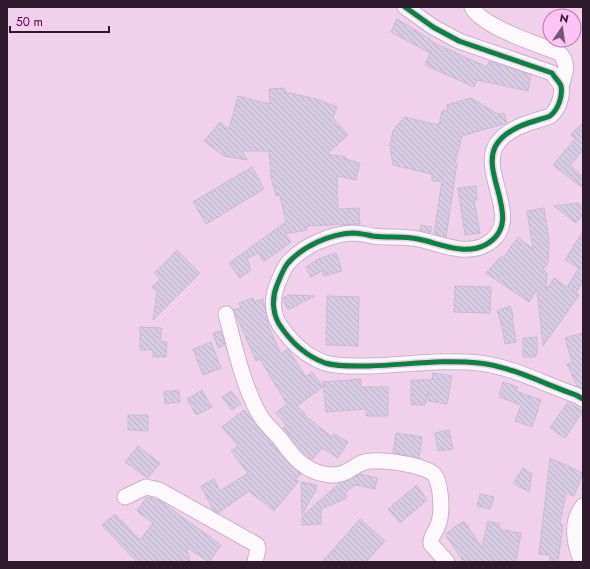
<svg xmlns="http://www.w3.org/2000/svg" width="590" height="569" font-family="Jost,sans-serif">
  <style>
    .building { fill: url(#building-back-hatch); stroke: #c7bcd4 }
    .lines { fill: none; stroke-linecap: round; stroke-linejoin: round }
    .street-casing { stroke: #cbb1c7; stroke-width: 17 }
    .street { stroke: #fdf8fc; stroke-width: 15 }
    .cycleway-casing { stroke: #fec3f5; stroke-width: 8 }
    .cycleway { stroke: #00873e; stroke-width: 5 }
  </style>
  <defs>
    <pattern id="building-back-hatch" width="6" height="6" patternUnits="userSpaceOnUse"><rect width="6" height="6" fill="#d8cce5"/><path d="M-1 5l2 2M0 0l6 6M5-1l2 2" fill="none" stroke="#baafc5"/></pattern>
  </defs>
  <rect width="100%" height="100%" fill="#f1d0ec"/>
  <!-- building -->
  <g class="building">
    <path d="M 397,19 L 430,39 L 430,41 L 487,67 L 489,61 L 531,75 L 528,91 L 477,80 L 474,87 L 425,65 L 430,53 L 391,32 Z"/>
    <path d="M 285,88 L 285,92 L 316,99 L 337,107 L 333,118 L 348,135 L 327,154 L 346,157 L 346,159 L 360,163 L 356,180 L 337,176 L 338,209 L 359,208 L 360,224 L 306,226 L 307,230 L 285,234 L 291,242 L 263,262 L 259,253 L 247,258 L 251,270 L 240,278 L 229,263 L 286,222 L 280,195 L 276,196 L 271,177 L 269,151 L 242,151 L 247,160 L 224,156 L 204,141 L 220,122 L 229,129 L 238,96 L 270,104 L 269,89 Z"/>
    <path d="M 471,98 L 498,114 L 504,113 L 507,123 L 462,136 L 455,163 L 457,163 L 446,237 L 434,234 L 442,181 L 432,181 L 432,174 L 393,165 L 390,146 L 393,131 L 404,117 L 439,125 L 442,111 L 448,110 L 447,105 Z"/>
    <path d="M 583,123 L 583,150 L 570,165 L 583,177 L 583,188 L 553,165 L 575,139 L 571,134 Z"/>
    <path d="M 252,167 L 264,189 L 206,224 L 193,202 Z"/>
    <path d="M 476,186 L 477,200 L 474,200 L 480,233 L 465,235 L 458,188 Z"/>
    <path d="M 579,203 L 583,206 L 583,214 L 576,223 L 554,206 Z"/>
    <path d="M 544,208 L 549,240 L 548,263 L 543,270 L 547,273 L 546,291 L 554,278 L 567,287 L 579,268 L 565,260 L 583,231 L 583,281 L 576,293 L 579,295 L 543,346 L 537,289 L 529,302 L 486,273 L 501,256 L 503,258 L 518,237 L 533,249 L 527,211 Z"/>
    <path d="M 421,225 L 432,227 L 431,233 L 420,230 Z"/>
    <path d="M 177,250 L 200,273 L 153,320 L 157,292 L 152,287 L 160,279 L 154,273 Z"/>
    <path d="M 336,253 L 342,271 L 324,276 L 322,271 L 311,277 L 306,267 L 318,259 Z"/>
    <path d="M 455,286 L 491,287 L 490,313 L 454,312 Z"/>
    <path d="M 288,295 L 315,296 L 288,310 L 283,300 L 283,298 Z"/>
    <path d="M 327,296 L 359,297 L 358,346 L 326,345 Z"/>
    <path d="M 253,298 L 254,302 L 263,299 L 268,323 L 267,323 L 281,354 L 288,349 L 306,377 L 312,372 L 323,387 L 297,406 L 305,414 L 303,414 L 332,437 L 334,434 L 348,442 L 338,458 L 322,448 L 312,460 L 300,449 L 283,428 L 286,425 L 276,413 L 287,404 L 260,359 L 256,361 L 234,310 L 241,308 L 239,303 Z"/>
    <path d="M 510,306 L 514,317 L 512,317 L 516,342 L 505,344 L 502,326 L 497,311 Z"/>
    <path d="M 140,327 L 162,328 L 160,341 L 167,342 L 166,357 L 153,357 L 153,350 L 140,350 Z"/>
    <path d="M 221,331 L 225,345 L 218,348 L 213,333 Z"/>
    <path d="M 583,333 L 583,389 L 577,386 L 567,364 L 572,362 L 565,338 Z"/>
    <path d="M 537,337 L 537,353 L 535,357 L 523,357 L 523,338 Z"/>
    <path d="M 211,342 L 221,368 L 203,375 L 193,349 Z"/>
    <path d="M 433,373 L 452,376 L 447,404 L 429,401 L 428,393 L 425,405 L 411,405 L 411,380 L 432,380 Z"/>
    <path d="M 361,379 L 361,387 L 388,387 L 388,416 L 366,416 L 366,409 L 326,412 L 323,382 Z"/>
    <path d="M 503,382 L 518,387 L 516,391 L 541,400 L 532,427 L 515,421 L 521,405 L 499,397 Z"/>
    <path d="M 179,390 L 180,402 L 165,404 L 164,392 Z"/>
    <path d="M 202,390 L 212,407 L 196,415 L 187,399 Z"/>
    <path d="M 231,391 L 241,404 L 232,410 L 222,397 Z"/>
    <path d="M 568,402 L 583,411 L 565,438 L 550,428 Z"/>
    <path d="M 244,410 L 286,461 L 301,474 L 295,480 L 299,481 L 274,511 L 249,491 L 218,513 L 214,511 L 201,486 L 214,479 L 220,491 L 248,473 L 231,451 L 238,446 L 222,427 Z"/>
    <path d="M 128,415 L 148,415 L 148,431 L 128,430 Z"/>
    <path d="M 449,430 L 453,449 L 438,451 L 435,433 Z"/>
    <path d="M 396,433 L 422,437 L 419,458 L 393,453 Z"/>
    <path d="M 138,446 L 160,463 L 148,478 L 125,462 Z"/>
    <path d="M 550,458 L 583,473 L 574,496 L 566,493 L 560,524 L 563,525 L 558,562 L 550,562 L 550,555 L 539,554 Z"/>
    <path d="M 523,468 L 532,474 L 529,492 L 513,483 Z"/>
    <path d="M 360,474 L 377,478 L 375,489 L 355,485 L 345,493 L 347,498 L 321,509 L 321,524 L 302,525 L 302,516 L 340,483 Z"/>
    <path d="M 301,482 L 317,485 L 315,492 L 302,514 Z"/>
    <path d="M 417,485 L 427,500 L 400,523 L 388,509 Z"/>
    <path d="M 480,494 L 494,497 L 490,509 L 477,506 Z"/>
    <path d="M 147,497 L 160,501 L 221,545 L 209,562 L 186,547 L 190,562 L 137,562 L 102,525 L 115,514 L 140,540 L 153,523 L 137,511 Z"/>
    <path d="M 360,519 L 385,541 L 366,562 L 322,562 Z"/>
    <path d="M 464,521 L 482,548 L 488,521 L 500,524 L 499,529 L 521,533 L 516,562 L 464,562 L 445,534 Z"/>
  </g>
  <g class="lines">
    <defs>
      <g id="street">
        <path d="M 405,7 L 433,27 L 459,41 L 552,73 C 554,77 560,82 561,86 C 563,96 558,110 550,116 C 547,118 542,118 538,120 C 523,124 503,132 495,147 C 481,177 526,223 485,245 C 464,256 439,243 418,239 C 403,236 388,238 373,236 C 367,235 360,233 353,233 C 330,234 303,246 288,263 C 283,269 280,278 277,285 C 272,297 272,312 279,324 C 290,341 306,356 325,363 C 339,367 355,366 369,366 C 406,365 442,359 479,363 C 513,367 544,384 576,395 L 583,399"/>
        <path d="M 472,7 C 481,26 538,45 558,52 C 570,62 565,74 561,86"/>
        <path d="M 226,314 C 235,347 242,382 258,412 C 263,422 274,431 281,440 C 289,451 296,461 308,468 C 318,474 335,478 346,472 C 354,468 361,461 371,461 C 384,460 431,465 436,477 C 441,489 443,513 438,525 C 436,531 430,537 431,544 L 447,562"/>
        <path d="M 125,497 L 146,487 L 159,490 L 257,545 L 258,549 L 255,562"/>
        <path d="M 582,562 C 574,544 570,522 583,506"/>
      </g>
    </defs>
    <!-- street casing -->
    <use href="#street" class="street-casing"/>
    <!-- street -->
    <use href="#street" class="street"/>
    <defs>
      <path id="cycleway" d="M 405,7 L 433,27 L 459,41 L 552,73 C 554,77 560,82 561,86 C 563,96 558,110 550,116 C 547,118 542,118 538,120 C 523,124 503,132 495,147 C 481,177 526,223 485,245 C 464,256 439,243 418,239 C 403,236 388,238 373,236 C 367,235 360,233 353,233 C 330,234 303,246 288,263 C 283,269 280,278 277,285 C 272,297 272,312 279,324 C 290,341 306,356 325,363 C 339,367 355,366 369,366 C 406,365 442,359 479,363 C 513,367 544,384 576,395 L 583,399"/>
    </defs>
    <!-- cycleway casing -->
    <use href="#cycleway" class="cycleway-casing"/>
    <!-- cycleway -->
    <use href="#cycleway" class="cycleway"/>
  </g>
  <!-- border -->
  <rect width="590" height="569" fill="none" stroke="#2f192c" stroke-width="16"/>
  <!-- north arrow -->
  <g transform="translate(562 28) rotate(13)"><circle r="19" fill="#fec3f5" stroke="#ab7fa5"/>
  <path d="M0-3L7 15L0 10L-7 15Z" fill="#73596f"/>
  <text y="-6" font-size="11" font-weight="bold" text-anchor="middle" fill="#2f192c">N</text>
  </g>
  <!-- scale -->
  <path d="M10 26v6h99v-6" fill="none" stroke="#2f192c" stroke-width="2"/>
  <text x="16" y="26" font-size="12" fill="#2f192c" stroke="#fec3f5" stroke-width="3" paint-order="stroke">50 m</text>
</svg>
